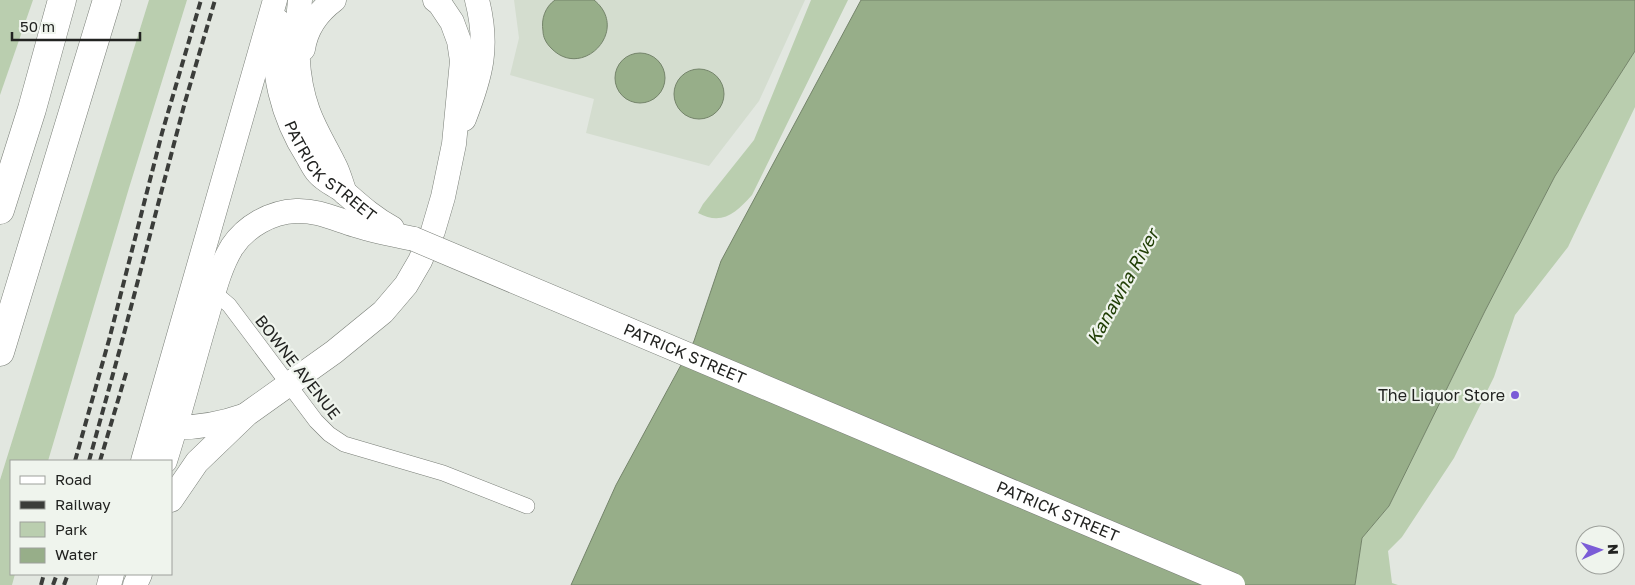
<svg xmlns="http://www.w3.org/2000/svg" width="1635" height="585" font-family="'Golos Text',sans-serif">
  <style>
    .built { fill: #d4ddcf }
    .green { fill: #baceaf }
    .water { fill: #97ae89; stroke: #74846a }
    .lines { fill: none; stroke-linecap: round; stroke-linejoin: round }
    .street-casing { stroke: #797e77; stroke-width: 16 }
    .primary-casing { stroke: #797e77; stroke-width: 25 }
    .highway-casing { stroke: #797e77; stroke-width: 29 }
    .street { stroke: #fff; stroke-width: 15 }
    .primary { stroke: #fff; stroke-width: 24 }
    .highway { stroke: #fff; stroke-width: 28 }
    .rail { stroke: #3b3d3a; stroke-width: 4; stroke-dasharray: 8 4; stroke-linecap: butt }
    .primary-bridge-casing { stroke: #797e77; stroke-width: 25; stroke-linecap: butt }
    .primary-bridge { stroke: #fff; stroke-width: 24 }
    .poi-dot { fill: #7b5cd7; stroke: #eff4ed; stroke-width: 2 }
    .labels { text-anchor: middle; stroke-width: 4.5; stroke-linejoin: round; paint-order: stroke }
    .street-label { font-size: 16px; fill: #222321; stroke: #eff4ed }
    .poi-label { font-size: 16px; fill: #222321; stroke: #eff4ed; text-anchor: end }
    .water-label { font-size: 18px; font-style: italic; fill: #213f06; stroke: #eff4ed }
  </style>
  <rect width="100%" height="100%" fill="#e2e7e0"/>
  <!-- built -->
  <path class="built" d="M 514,0 L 805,0 L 759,101 L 709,166 L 586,133 L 594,99 L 510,75 L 519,38 Z"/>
  <!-- green -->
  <g class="green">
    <path d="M 0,0 L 33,0 L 0,95 Z"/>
    <path d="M 149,0 L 187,0 L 129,188 L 48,461 L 11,461 L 11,574 L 15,574 L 12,585 L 0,585 L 0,480 Z"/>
    <path d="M 811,0 L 848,0 L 752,195 C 736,213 722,226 698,213 L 703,204 L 754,140 Z"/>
    <path d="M 1635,51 L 1635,107 L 1568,247 L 1515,315 L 1494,377 L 1454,458 L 1402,537 L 1388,551 L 1392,583 L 1398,585 L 1355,585 L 1362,538 L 1389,506 L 1485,311 L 1555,176 Z"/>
  </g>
  <!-- water -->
  <g class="water">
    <path d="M 555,0 L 594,0 C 631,30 582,81 551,48 C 546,43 543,37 543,31 C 541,19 545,7 555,0 Z"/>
    <path d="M 861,0 L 1635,0 L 1635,51 L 1555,176 L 1485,311 L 1389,506 L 1362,538 L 1355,585 L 571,585 L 616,485 L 694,341 L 721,261 Z"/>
    <circle cx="640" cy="78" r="25"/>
    <circle cx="699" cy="94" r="25"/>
  </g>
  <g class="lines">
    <defs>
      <path id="street" d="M 209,288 L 229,305 L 316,421 L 329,434 L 344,444 L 443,473 L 527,506"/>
      <g id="primary">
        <path d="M 300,0 C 296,38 295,75 308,111 C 315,130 325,146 334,164 C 339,173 341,183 345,193"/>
        <path id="s1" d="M 278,21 C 269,68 283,118 308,157 C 311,162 314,169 318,173 C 325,181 335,185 343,191 C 359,205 373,218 392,228"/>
        <path d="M 303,49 C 306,29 318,12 334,0"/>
        <path d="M 464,119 C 481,75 489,47 477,0"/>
        <path d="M 161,427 C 190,429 215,426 243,416"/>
        <path d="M 143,461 L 275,0"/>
        <path d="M 165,461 C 180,414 192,366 206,319 C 213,295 219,268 232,247 C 246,226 271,212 296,211 C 317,210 335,219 355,225 C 374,231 394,235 414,239"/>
        <path d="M 171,500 L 197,462 L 247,414 L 334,352 L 383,312 L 406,285 L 420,261 L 433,231 L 443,197 L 454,144 L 462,61 L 459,41 L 452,22 L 440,4 L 435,0"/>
        <path d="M 109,585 L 112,574"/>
        <path d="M 135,585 L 140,574"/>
      </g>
      <g id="highway">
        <path d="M 0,210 L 32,109 L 62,0"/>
        <path d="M 0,352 L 107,0"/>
      </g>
    </defs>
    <!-- street casing -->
    <use href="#street" class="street-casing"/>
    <!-- primary casing -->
    <use href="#primary" class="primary-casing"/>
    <!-- highway casing -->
    <use href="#highway" class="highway-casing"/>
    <!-- street -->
    <use href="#street" class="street"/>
    <!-- primary -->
    <use href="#primary" class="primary"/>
    <!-- highway -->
    <use href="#highway" class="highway"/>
    <!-- rail -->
    <g class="rail">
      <path d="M 75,461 L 109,340 L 162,133 L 201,0"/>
      <path d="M 89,461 L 121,345 L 185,102 L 215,0"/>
      <path d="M 100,461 L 127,370"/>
      <path d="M 41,585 L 44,574"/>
      <path d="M 53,585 L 57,574"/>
      <path d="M 64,585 L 68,574"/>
    </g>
    <defs>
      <g id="primary-bridge">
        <path id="s2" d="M 414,239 L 1233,585"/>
      </g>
    </defs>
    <!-- primary-bridge casing -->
    <use href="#primary-bridge" class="primary-bridge-casing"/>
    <!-- primary-bridge -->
    <use href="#primary-bridge" class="primary-bridge"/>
  </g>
  <!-- markers -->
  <circle class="poi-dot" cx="1515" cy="395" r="5"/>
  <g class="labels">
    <!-- street labels -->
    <g class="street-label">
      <text dy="6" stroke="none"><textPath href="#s1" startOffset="168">PATRICK STREET</textPath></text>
      <text dy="6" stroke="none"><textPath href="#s2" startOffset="294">PATRICK STREET</textPath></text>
      <text transform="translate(298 367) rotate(52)" y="6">BOWNE AVENUE</text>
      <text dy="6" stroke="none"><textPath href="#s2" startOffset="699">PATRICK STREET</textPath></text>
    </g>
    <!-- poi labels -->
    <g class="poi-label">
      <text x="1505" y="401">The Liquor Store</text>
    </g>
    <!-- water labels -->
    <g class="water-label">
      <text transform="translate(1123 287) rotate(-61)" y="6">Kanawha River</text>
    </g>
  </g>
  <!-- legend -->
  <rect x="10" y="460" width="162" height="115" fill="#eff4ed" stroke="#9da09b"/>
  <rect x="20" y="476" width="25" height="8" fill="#ffffff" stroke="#9da09b"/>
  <text x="55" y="485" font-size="15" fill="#222321">Road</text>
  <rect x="20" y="501" width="25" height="8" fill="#3b3d3a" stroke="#9da09b"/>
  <text x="55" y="510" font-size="15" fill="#222321">Railway</text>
  <rect x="20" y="522" width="25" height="15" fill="#baceaf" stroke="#9da09b"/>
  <text x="55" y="535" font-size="15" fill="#222321">Park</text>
  <rect x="20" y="548" width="25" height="15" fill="#97ae89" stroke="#9da09b"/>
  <text x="55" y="560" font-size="15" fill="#222321">Water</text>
  <!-- north arrow -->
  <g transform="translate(1600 550) rotate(87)"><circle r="24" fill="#eff4ed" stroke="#9da09b"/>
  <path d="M0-4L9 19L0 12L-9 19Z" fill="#7b5cd7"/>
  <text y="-8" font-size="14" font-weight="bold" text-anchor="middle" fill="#222321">N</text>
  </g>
  <!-- scale -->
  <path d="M12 32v8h128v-8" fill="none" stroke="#222321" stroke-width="2.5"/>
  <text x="20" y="32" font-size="15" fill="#222321" stroke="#eff4ed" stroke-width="4" paint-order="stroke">50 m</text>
</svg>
